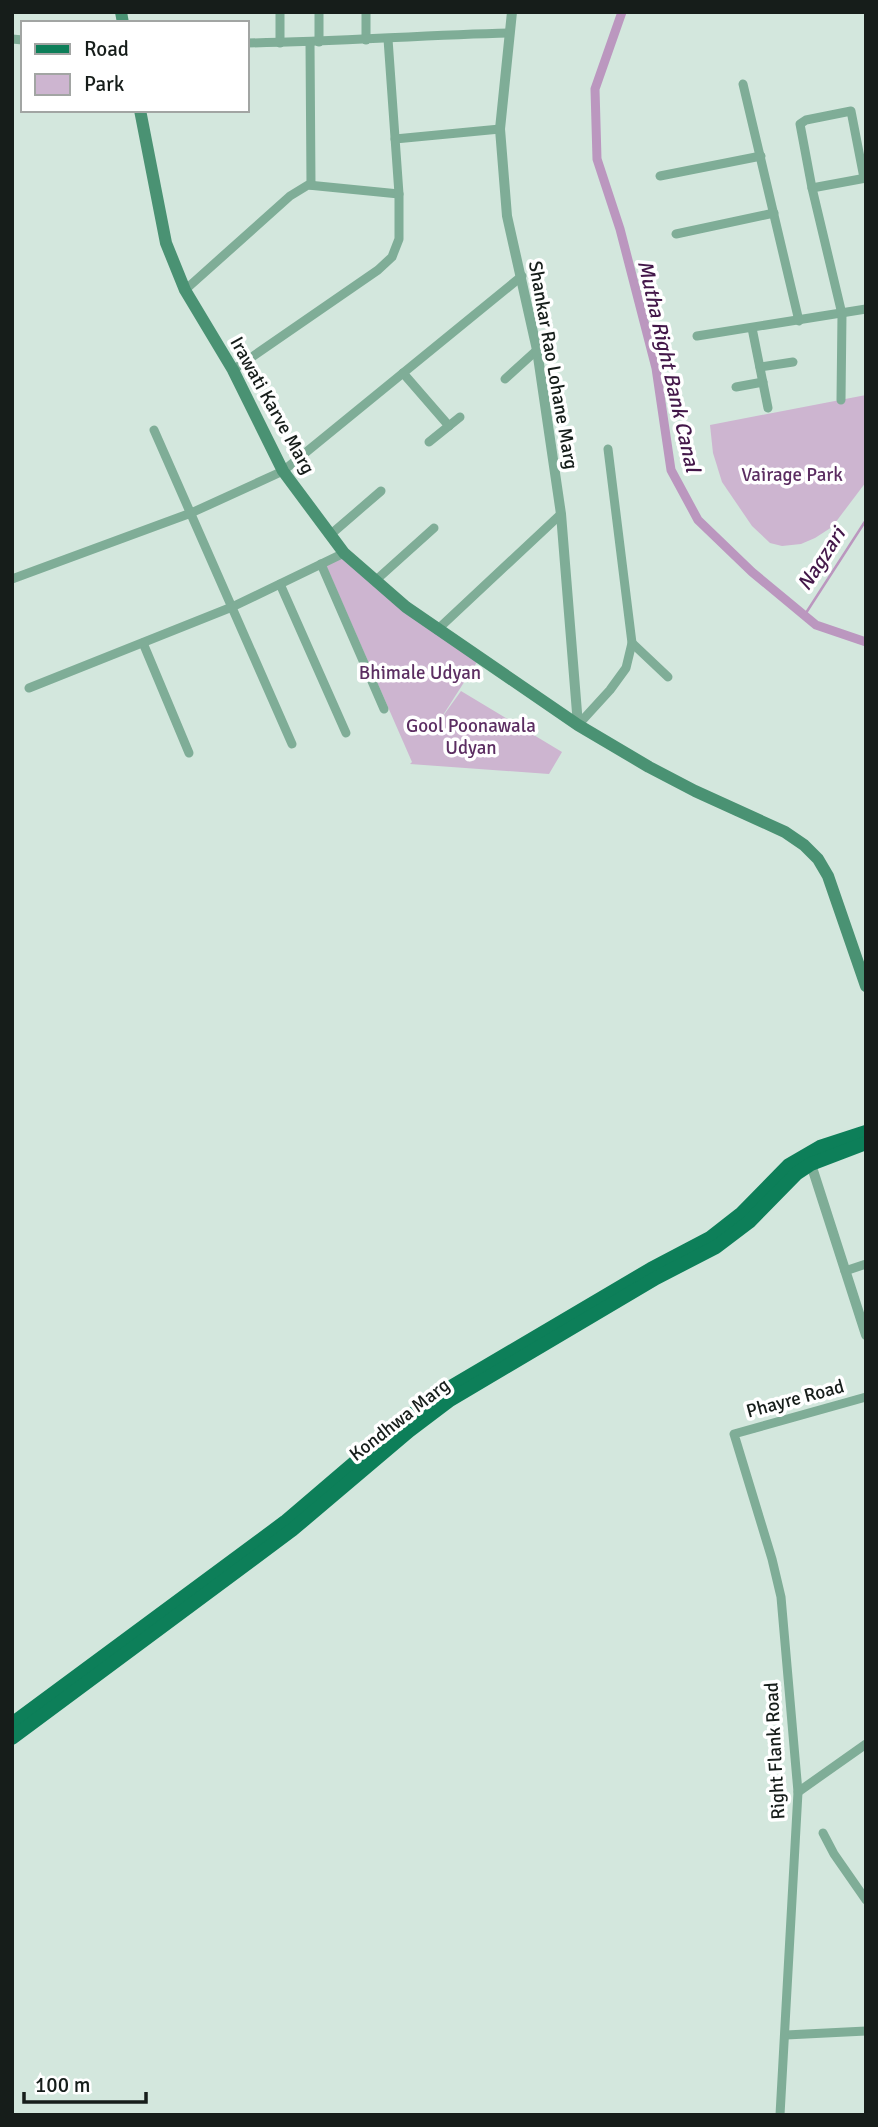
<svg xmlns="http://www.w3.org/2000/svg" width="878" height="2127" font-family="Signika,sans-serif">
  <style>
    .green { fill: #cdb5d0 }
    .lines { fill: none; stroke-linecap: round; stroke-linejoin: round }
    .stream { stroke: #bb97bf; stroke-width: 2.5 }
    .canal { stroke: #bb97bf; stroke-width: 9 }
    .minor { stroke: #7fad97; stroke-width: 9 }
    .tertiary { stroke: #7fad97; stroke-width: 10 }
    .secondary { stroke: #4a9273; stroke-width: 12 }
    .primary { stroke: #0d7f59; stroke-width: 14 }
    .labels { text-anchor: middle; stroke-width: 7; stroke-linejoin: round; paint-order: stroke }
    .street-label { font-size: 19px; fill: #161d1a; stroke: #fff }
    .park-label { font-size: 19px; fill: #5c2e62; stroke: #fff }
    .water-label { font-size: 21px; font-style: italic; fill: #431749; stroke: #fff }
  </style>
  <rect width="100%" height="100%" fill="#d3e7dd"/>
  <!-- green -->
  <g class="green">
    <path d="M 866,395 L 866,482 L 832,527 L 815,538 L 801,544 L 782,546 L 770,543 L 752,526 L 722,482 L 713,453 L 710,425 Z"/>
    <path d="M 342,554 L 477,662 L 438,723 L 461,691 L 562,752 L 549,774 L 410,764 L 412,762 L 325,563 Z"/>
  </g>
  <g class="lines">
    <!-- stream -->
    <path class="stream" d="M 804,616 L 866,520"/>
    <!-- canal -->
    <path class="canal" d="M 622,12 L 595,89 L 597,159 L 620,229 L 656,368 L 671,470 L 698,520 L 752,572 L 816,625 L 866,642"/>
    <!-- minor -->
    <g class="minor">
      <path d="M 280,12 L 280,43"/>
      <path d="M 319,12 L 319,42"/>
      <path d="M 12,39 L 23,40"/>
      <path d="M 366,40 L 366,12"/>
      <path d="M 247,43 C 334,42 421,35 509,33"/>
      <path d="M 310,43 L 311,185"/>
      <path d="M 743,84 L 799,321"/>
      <path d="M 395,139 L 500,129"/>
      <path d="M 660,176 L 761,156"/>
      <path d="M 812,188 L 866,178"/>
      <path d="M 676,234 L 774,213"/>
      <path d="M 185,290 L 290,196 L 308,185 L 399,194"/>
      <path d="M 752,328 L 768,408"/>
      <path d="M 697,336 L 866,309"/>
      <path d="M 760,367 L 793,362"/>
      <path d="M 233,370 L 378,270 L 392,257 L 399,239 L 399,194 L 388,39"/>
      <path d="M 403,373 L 449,426"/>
      <path d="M 505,379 L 537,350"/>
      <path d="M 736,387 L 763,382"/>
      <path d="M 841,400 L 842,314 L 812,188 L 800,124 L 806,120 L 851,111 L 864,178"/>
      <path d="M 154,430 L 292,744"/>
      <path d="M 429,442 L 460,417"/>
      <path d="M 330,535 L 381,491"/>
      <path d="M 321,564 L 384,709"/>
      <path d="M 12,579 L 191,513 L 283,471 L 522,276"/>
      <path d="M 375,581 L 434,528"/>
      <path d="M 280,584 L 346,733"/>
      <path d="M 437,630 L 561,514"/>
      <path d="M 143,643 L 189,753"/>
      <path d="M 632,643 L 668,677"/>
      <path d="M 29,688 L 232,607 L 344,553"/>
      <path d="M 578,725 L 610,690 L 626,668 L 632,643 L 608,449"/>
      <path d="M 845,1271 L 866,1264"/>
      <path d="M 798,1792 L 866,1744"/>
      <path d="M 823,1833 L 834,1854 L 866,1900"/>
      <path d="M 786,2035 L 866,2031"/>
      <path d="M 780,2115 L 798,1792 L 781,1597 L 772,1559 L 734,1434 L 866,1397"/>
    </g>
    <!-- tertiary -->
    <g class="tertiary">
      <path d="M 512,12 L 500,129 L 507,216 L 537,350 L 561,514 L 578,725"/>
      <path d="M 809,1158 L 866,1335"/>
    </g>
    <!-- secondary -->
    <g class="secondary">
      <path d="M 121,12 L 123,23"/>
      <path d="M 140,110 L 166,243 L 185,290 L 233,370 L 283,471 L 344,553 L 406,607 L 578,725 L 649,767 L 695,791 L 785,832 L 804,845 L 818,859 L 828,876 L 866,986"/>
    </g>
    <!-- primary -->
    <g class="primary">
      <path d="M 12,1724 L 285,1522 L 402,1422 L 444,1391 L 651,1269 L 710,1238 L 742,1213 L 789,1165 L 820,1147 L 866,1132"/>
      <path d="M 12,1738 L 292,1530 L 409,1431 L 450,1400 L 656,1278 L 716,1247 L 749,1222 L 796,1174 L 811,1164 L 866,1143"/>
    </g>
  </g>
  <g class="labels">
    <!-- street labels -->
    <g class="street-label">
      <text transform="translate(554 365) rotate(80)" y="7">Shankar Rao Lohane Marg</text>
      <text transform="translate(273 405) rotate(61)" y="7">Irawati Karve Marg</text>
      <text transform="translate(795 1398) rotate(-15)" y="7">Phayre Road</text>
      <text transform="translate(399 1419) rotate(-38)" y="7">Kondhwa Marg</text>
      <text transform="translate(774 1751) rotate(-93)" y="7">Right Flank Road</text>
    </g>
    <!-- park labels -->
    <g class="park-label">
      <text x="792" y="481">Vairage Park</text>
      <text x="420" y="679">Bhimale Udyan</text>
      <text x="471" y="732">Gool Poonawala<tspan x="471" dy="22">Udyan</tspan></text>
    </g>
    <!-- water labels -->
    <g class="water-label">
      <text transform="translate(669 366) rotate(77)" y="7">Mutha Right Bank Canal</text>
      <text transform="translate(821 559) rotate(-57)" y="7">Nagzari</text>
    </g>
  </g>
  <!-- border -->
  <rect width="878" height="2127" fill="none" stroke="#161d1a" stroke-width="28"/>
  <!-- legend -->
  <rect x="21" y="21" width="228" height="91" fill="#ffffff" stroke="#a2a5a3" stroke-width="2"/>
  <rect x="35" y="44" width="35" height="10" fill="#0d7f59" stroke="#a2a5a3" stroke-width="2"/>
  <text x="84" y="56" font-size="21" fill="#161d1a">Road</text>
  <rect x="35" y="74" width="35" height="21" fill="#cdb5d0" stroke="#a2a5a3" stroke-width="2"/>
  <text x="84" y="91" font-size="21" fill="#161d1a">Park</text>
  <!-- scale -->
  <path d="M24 2092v10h122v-10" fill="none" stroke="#161d1a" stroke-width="3.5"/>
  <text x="35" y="2092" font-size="21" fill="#161d1a" stroke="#ffffff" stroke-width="5" paint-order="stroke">100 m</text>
</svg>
